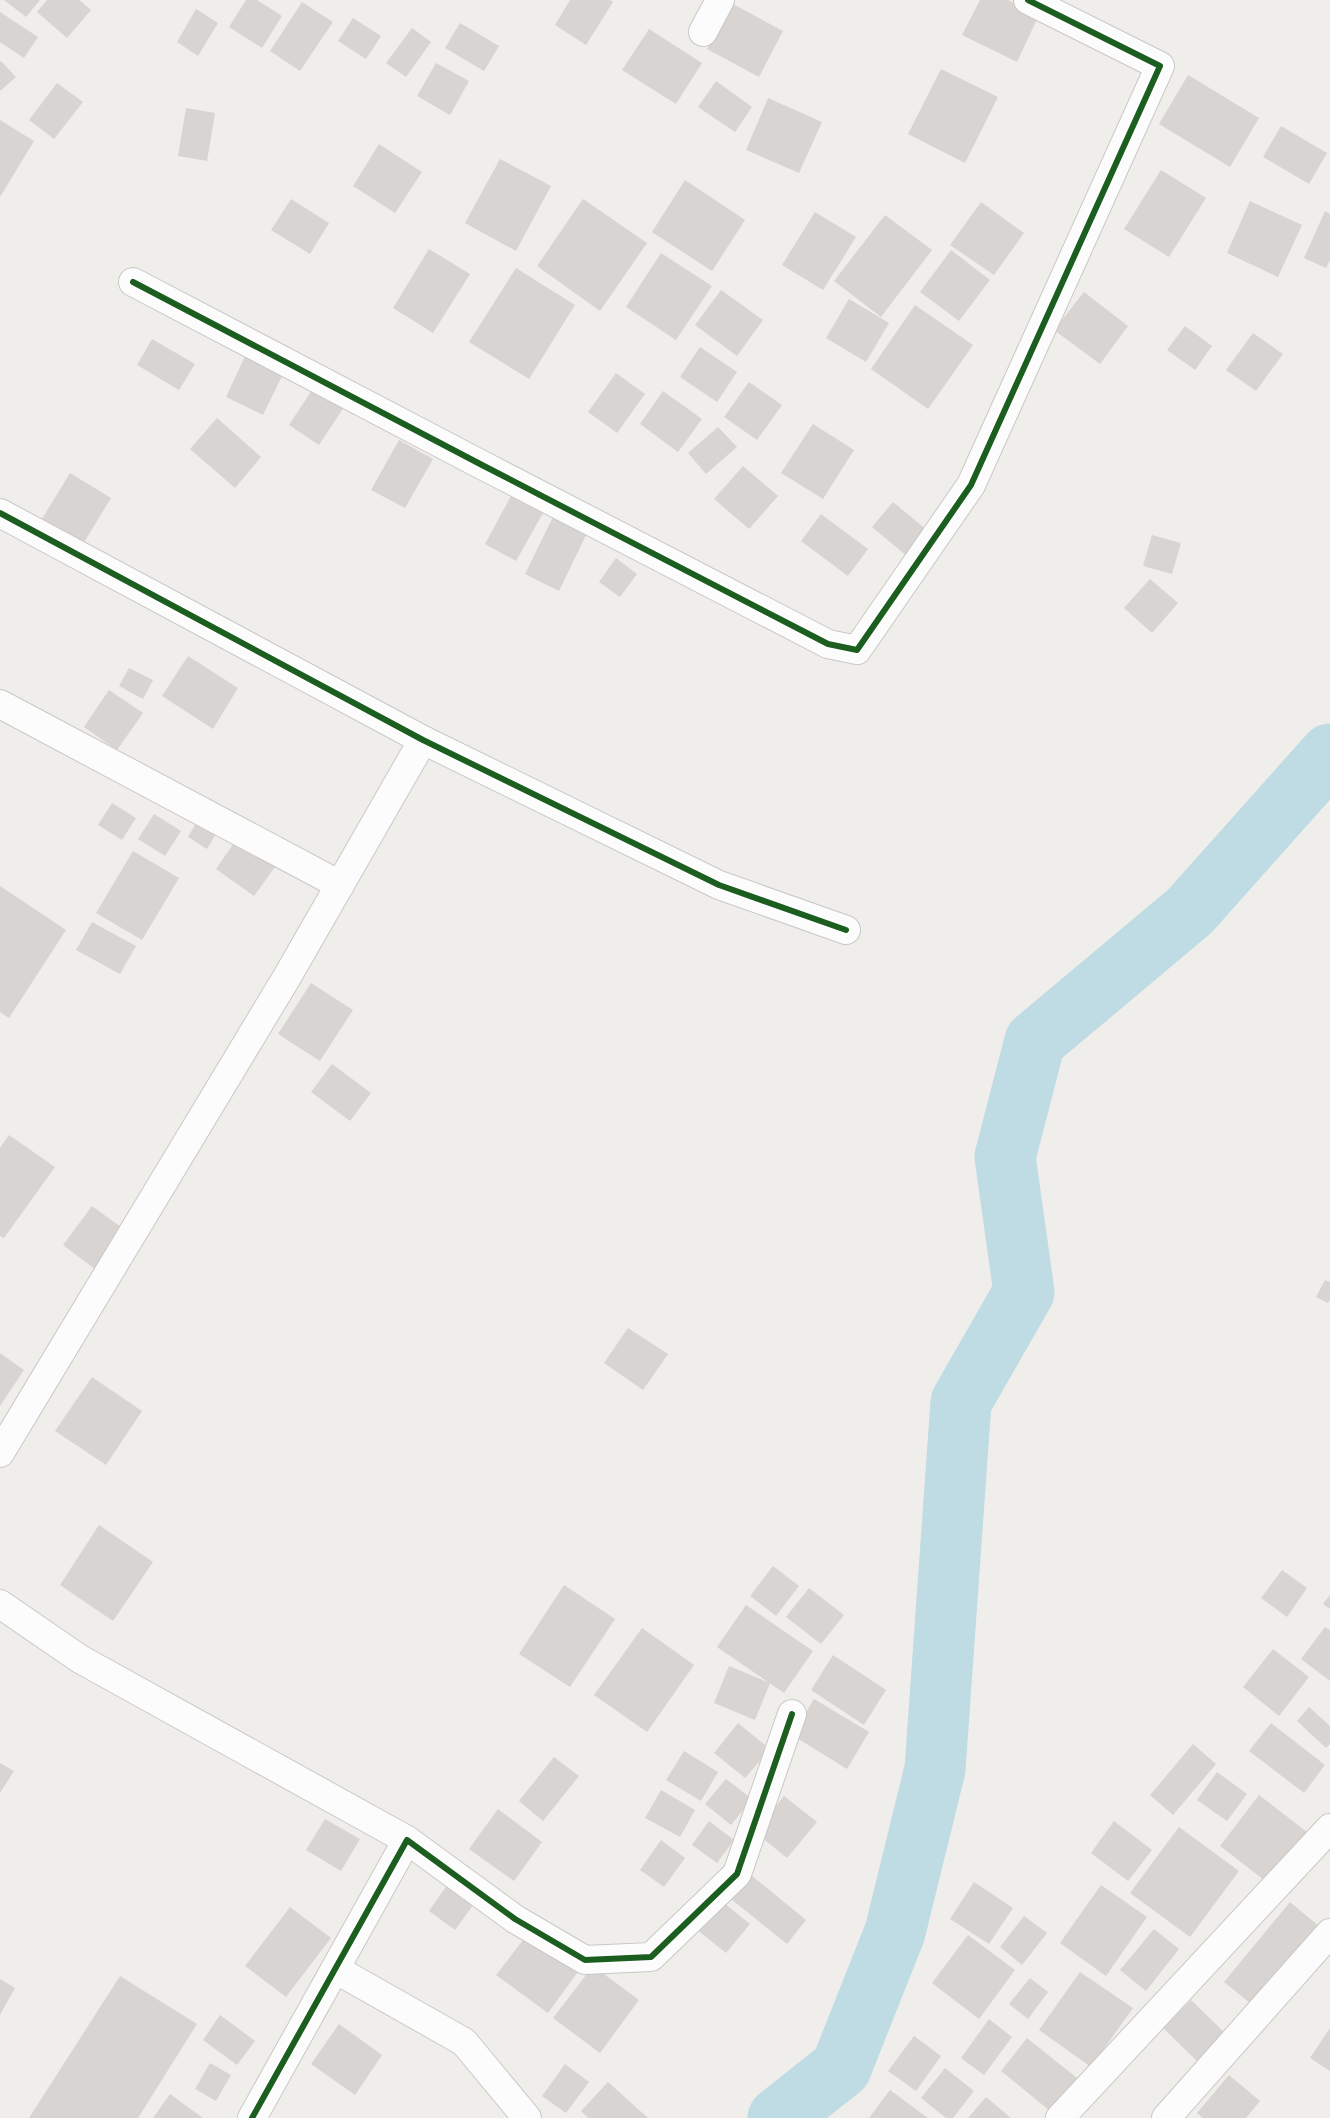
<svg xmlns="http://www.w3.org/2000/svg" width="1330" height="2118" font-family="'Noto Sans',sans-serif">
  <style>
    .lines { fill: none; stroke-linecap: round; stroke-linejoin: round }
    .river { stroke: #bfdbe3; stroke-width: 61 }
    .building { fill: #d7d4d2 }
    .minor-casing { stroke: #c9c8c7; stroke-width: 30 }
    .minor { stroke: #fdfcfc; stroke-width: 28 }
    .cycleway-casing { stroke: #fff; stroke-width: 9 }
    .cycleway { stroke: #1b5e20; stroke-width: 6 }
  </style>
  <rect width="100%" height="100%" fill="#f0eeeb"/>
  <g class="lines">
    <!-- river -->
    <path class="river" d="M 778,2118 L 841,2068 L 895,1932 L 935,1769 L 961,1402 L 1024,1292 L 1005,1157 L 1035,1041 L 1190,911 L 1330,754"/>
  </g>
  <!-- building -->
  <g class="building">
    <path d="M 4,0 L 40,0 L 26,17 Z"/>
    <path d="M 47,0 L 79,0 L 91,10 L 67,38 L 37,12 Z"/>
    <path d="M 246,0 L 257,0 L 282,16 L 262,48 L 229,27 Z"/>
    <path d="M 570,0 L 610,0 L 613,2 L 586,45 L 555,25 Z"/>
    <path d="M 980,0 L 1008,0 L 1039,15 L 1017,62 L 962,35 Z"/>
    <path d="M 302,2 L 333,22 L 300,71 L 270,51 Z"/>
    <path d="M 731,3 L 783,31 L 759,77 L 707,49 Z"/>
    <path d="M 196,9 L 218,23 L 198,56 L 177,42 Z"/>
    <path d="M 0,12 L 38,37 L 24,58 L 0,42 Z"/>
    <path d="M 353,18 L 381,36 L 366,59 L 338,41 Z"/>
    <path d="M 460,23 L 499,46 L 484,71 L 445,48 Z"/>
    <path d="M 412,28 L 431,42 L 406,77 L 386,63 Z"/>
    <path d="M 649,29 L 702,63 L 676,104 L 622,70 Z"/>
    <path d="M 1,61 L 16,77 L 0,91 L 0,62 Z"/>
    <path d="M 436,63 L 469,81 L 450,115 L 417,96 Z"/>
    <path d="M 941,69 L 998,97 L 965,163 L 908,134 Z"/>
    <path d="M 1188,75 L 1259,118 L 1230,167 L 1159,124 Z"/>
    <path d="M 716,81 L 752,107 L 735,132 L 698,107 Z"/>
    <path d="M 57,83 L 83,102 L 54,139 L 29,120 Z"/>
    <path d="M 768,98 L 822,122 L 799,173 L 746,150 Z"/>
    <path d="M 186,108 L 215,113 L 207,161 L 178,156 Z"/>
    <path d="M 0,120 L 34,141 L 0,197 Z"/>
    <path d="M 1281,126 L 1327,153 L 1309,184 L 1263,157 Z"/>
    <path d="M 379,144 L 422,172 L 395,213 L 353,186 Z"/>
    <path d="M 500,159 L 551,186 L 516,251 L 465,223 Z"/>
    <path d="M 1161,170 L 1206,198 L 1169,257 L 1124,229 Z"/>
    <path d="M 685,180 L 745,220 L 712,271 L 652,232 Z"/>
    <path d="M 291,199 L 329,223 L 310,254 L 271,230 Z"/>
    <path d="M 583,199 L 647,243 L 600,311 L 537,266 Z"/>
    <path d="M 1250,201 L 1302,225 L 1278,277 L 1227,253 Z"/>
    <path d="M 981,202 L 1024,233 L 994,275 L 950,245 Z"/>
    <path d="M 1325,211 L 1330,214 L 1330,260 L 1326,268 L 1304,258 Z"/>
    <path d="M 815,212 L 856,237 L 823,290 L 782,265 Z"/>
    <path d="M 885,215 L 932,250 L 881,317 L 834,281 Z"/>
    <path d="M 429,249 L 470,274 L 433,333 L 393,308 Z"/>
    <path d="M 951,250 L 990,280 L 959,321 L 920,292 Z"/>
    <path d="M 661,253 L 712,286 L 676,340 L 626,307 Z"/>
    <path d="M 516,268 L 575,305 L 529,379 L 469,342 Z"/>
    <path d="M 721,290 L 763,320 L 737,356 L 695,325 Z"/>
    <path d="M 1084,292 L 1128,326 L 1100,364 L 1054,330 Z"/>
    <path d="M 849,299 L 889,323 L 866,362 L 826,338 Z"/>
    <path d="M 915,305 L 973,345 L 928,409 L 871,369 Z"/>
    <path d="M 1185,326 L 1212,346 L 1195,370 L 1167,350 Z"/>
    <path d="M 1253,333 L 1283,354 L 1256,391 L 1226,370 Z"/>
    <path d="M 152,339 L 195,364 L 179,390 L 137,365 Z"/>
    <path d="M 700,347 L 737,372 L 717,402 L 680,377 Z"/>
    <path d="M 246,354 L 284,372 L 263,415 L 226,397 Z"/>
    <path d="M 616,373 L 645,394 L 617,433 L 588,412 Z"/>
    <path d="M 749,382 L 782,405 L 757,440 L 724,417 Z"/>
    <path d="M 316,384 L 346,404 L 319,445 L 289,425 Z"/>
    <path d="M 663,391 L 702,419 L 678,452 L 640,424 Z"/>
    <path d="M 217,418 L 261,457 L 235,488 L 190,449 Z"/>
    <path d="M 813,424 L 854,450 L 823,499 L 781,473 Z"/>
    <path d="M 718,427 L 737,447 L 706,474 L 688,453 Z"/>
    <path d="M 399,440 L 433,459 L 405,508 L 371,490 Z"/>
    <path d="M 743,466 L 778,496 L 749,529 L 714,499 Z"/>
    <path d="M 70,473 L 111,498 L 83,544 L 42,519 Z"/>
    <path d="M 511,496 L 543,513 L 516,561 L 485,544 Z"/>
    <path d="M 893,502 L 928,531 L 908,557 L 872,527 Z"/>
    <path d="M 821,514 L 868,549 L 848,576 L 801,541 Z"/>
    <path d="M 553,517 L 587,533 L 559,591 L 525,574 Z"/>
    <path d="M 1152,535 L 1181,543 L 1172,574 L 1143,566 Z"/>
    <path d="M 616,558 L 637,574 L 620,597 L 599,582 Z"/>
    <path d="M 1150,579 L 1178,603 L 1152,633 L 1124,608 Z"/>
    <path d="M 188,656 L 238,688 L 213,729 L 162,696 Z"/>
    <path d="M 129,668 L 153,680 L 143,699 L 119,686 Z"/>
    <path d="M 109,690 L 143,713 L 117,750 L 84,727 Z"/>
    <path d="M 112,803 L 136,818 L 122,840 L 98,825 Z"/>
    <path d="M 154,814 L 181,831 L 165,856 L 138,839 Z"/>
    <path d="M 198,820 L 217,832 L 207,849 L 188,837 Z"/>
    <path d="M 236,840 L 275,867 L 254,896 L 216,869 Z"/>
    <path d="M 133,851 L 179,878 L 142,940 L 96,913 Z"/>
    <path d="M 0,886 L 66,930 L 9,1018 L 0,1012 Z"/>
    <path d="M 92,922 L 136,946 L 120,974 L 76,950 Z"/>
    <path d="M 311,983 L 353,1010 L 320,1061 L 278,1034 Z"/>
    <path d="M 332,1064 L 371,1093 L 350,1121 L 311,1092 Z"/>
    <path d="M 9,1135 L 55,1167 L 4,1238 L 0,1236 L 0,1148 Z"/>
    <path d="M 92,1206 L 125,1230 L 96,1270 L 63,1245 Z"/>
    <path d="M 1325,1280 L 1330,1282 L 1330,1299 L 1328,1303 L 1316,1297 Z"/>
    <path d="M 628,1328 L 668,1354 L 643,1390 L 604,1363 Z"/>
    <path d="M 0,1353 L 24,1370 L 0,1406 Z"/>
    <path d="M 92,1377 L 142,1411 L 106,1465 L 55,1431 Z"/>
    <path d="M 99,1525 L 153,1562 L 113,1621 L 60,1585 Z"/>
    <path d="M 773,1566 L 799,1586 L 776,1616 L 750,1596 Z"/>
    <path d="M 1282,1570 L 1307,1588 L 1287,1617 L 1261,1598 Z"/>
    <path d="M 564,1585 L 615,1619 L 570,1687 L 519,1654 Z"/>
    <path d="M 809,1588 L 844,1615 L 821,1644 L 786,1617 Z"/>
    <path d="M 1330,1595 L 1330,1609 L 1323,1604 Z"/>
    <path d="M 746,1605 L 813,1651 L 784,1693 L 717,1647 Z"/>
    <path d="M 1325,1627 L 1330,1630 L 1330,1681 L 1301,1659 Z"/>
    <path d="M 642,1628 L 694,1665 L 647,1732 L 594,1695 Z"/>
    <path d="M 1273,1649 L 1309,1677 L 1279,1716 L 1243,1687 Z"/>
    <path d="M 833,1655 L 886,1690 L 864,1725 L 811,1690 Z"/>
    <path d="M 729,1666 L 770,1683 L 755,1720 L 714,1703 Z"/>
    <path d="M 814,1699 L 869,1732 L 847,1769 L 792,1735 Z"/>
    <path d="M 1309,1707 L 1330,1726 L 1330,1744 L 1326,1748 L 1297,1721 Z"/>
    <path d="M 738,1723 L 770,1749 L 745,1778 L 714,1753 Z"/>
    <path d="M 1271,1723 L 1325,1765 L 1304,1793 L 1249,1751 Z"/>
    <path d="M 1193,1744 L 1216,1764 L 1173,1815 L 1150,1795 Z"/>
    <path d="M 684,1751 L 718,1772 L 701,1801 L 666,1780 Z"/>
    <path d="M 554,1757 L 579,1776 L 543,1821 L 519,1801 Z"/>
    <path d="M 0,1763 L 14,1771 L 0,1793 Z"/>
    <path d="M 1217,1772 L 1247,1794 L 1227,1821 L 1197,1800 Z"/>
    <path d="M 726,1779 L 752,1799 L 731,1825 L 705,1804 Z"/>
    <path d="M 661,1790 L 695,1810 L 680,1837 L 645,1818 Z"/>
    <path d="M 1259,1795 L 1307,1832 L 1268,1883 L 1220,1846 Z"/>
    <path d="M 784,1796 L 817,1822 L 787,1858 L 755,1832 Z"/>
    <path d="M 498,1809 L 542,1842 L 514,1881 L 469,1849 Z"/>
    <path d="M 325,1819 L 360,1839 L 341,1871 L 306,1850 Z"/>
    <path d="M 709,1821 L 734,1840 L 717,1863 L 692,1845 Z"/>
    <path d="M 1114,1821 L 1152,1850 L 1128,1881 L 1091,1853 Z"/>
    <path d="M 1179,1827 L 1239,1871 L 1190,1937 L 1130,1893 Z"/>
    <path d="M 661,1840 L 685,1858 L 664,1887 L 640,1870 Z"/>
    <path d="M 751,1875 L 806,1920 L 787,1944 L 731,1899 Z"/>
    <path d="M 452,1878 L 479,1897 L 455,1930 L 429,1911 Z"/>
    <path d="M 974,1882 L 1013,1908 L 989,1944 L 950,1919 Z"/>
    <path d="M 1101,1885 L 1147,1917 L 1106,1976 L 1060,1943 Z"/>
    <path d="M 719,1899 L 750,1924 L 726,1953 L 695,1928 Z"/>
    <path d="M 1290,1902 L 1320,1927 L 1255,2007 L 1224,1982 Z"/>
    <path d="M 290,1907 L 331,1938 L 286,1997 L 245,1966 Z"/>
    <path d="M 1024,1916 L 1047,1933 L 1022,1965 L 1000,1947 Z"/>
    <path d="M 1154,1929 L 1179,1949 L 1146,1991 L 1120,1970 Z"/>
    <path d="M 530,1931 L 580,1969 L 548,2013 L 496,1975 Z"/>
    <path d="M 968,1935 L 1015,1970 L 979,2019 L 932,1983 Z"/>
    <path d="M 593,1966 L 639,2000 L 600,2053 L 553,2018 Z"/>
    <path d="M 1080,1972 L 1133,2008 L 1091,2067 L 1039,2030 Z"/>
    <path d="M 120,1976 L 197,2024 L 138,2118 L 29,2118 Z"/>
    <path d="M 1030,1978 L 1048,1992 L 1028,2019 L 1009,2004 Z"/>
    <path d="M 0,1979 L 15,1988 L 0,2015 Z"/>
    <path d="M 1191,2000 L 1224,2032 L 1197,2061 L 1163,2028 Z"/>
    <path d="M 220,2015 L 255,2041 L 237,2065 L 203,2040 Z"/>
    <path d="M 989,2019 L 1012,2037 L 984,2075 L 961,2058 Z"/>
    <path d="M 339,2024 L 382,2055 L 355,2095 L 311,2064 Z"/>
    <path d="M 1330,2028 L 1330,2071 L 1310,2058 Z"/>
    <path d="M 914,2036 L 941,2056 L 916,2091 L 888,2071 Z"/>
    <path d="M 1027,2038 L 1082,2082 L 1055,2115 L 1001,2071 Z"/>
    <path d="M 210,2063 L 231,2075 L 216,2101 L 195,2089 Z"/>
    <path d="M 565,2064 L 589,2082 L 566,2113 L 542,2096 Z"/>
    <path d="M 945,2068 L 974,2091 L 953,2118 L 946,2118 L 921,2098 Z"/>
    <path d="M 1229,2075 L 1260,2101 L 1246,2118 L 1203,2118 L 1197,2113 Z"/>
    <path d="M 608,2082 L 648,2118 L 588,2118 L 581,2111 Z"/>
    <path d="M 890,2090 L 928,2118 L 869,2118 Z"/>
    <path d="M 170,2094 L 203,2118 L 153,2118 Z"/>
    <path d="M 986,2097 L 1011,2118 L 968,2118 Z"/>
  </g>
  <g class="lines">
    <defs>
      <g id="minor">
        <path d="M 703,32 L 720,0"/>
        <path d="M 133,282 L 482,465 L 828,644 L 857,650 L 971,485 L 1160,66 L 1028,0"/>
        <path d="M 0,513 L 423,740 L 719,885 L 846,930"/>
        <path d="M 0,704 L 340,885"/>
        <path d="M 0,1453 L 287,977 L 423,740"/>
        <path d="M 0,1604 L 80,1659 L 407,1840"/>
        <path d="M 335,1969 L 464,2042 L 527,2118"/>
        <path d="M 252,2118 L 407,1840 L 515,1919 L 585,1960 L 651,1957 L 737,1874 L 792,1714"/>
        <path d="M 1060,2118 L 1330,1828"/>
        <path d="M 1166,2118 L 1330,1933"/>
      </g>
    </defs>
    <!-- minor casing -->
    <use href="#minor" class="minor-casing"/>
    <!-- minor -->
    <use href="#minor" class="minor"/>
    <defs>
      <g id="cycleway">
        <path d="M 133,282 L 482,465 L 828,644 L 857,650 L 971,485 L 1160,66 L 1028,0"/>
        <path d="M 0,513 L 423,740 L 719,885 L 846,930"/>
        <path d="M 252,2118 L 407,1840 L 515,1919 L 585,1960 L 651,1957 L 737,1874 L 792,1714"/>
      </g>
    </defs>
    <!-- cycleway casing -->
    <use href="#cycleway" class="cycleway-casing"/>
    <!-- cycleway -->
    <use href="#cycleway" class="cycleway"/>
  </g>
</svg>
